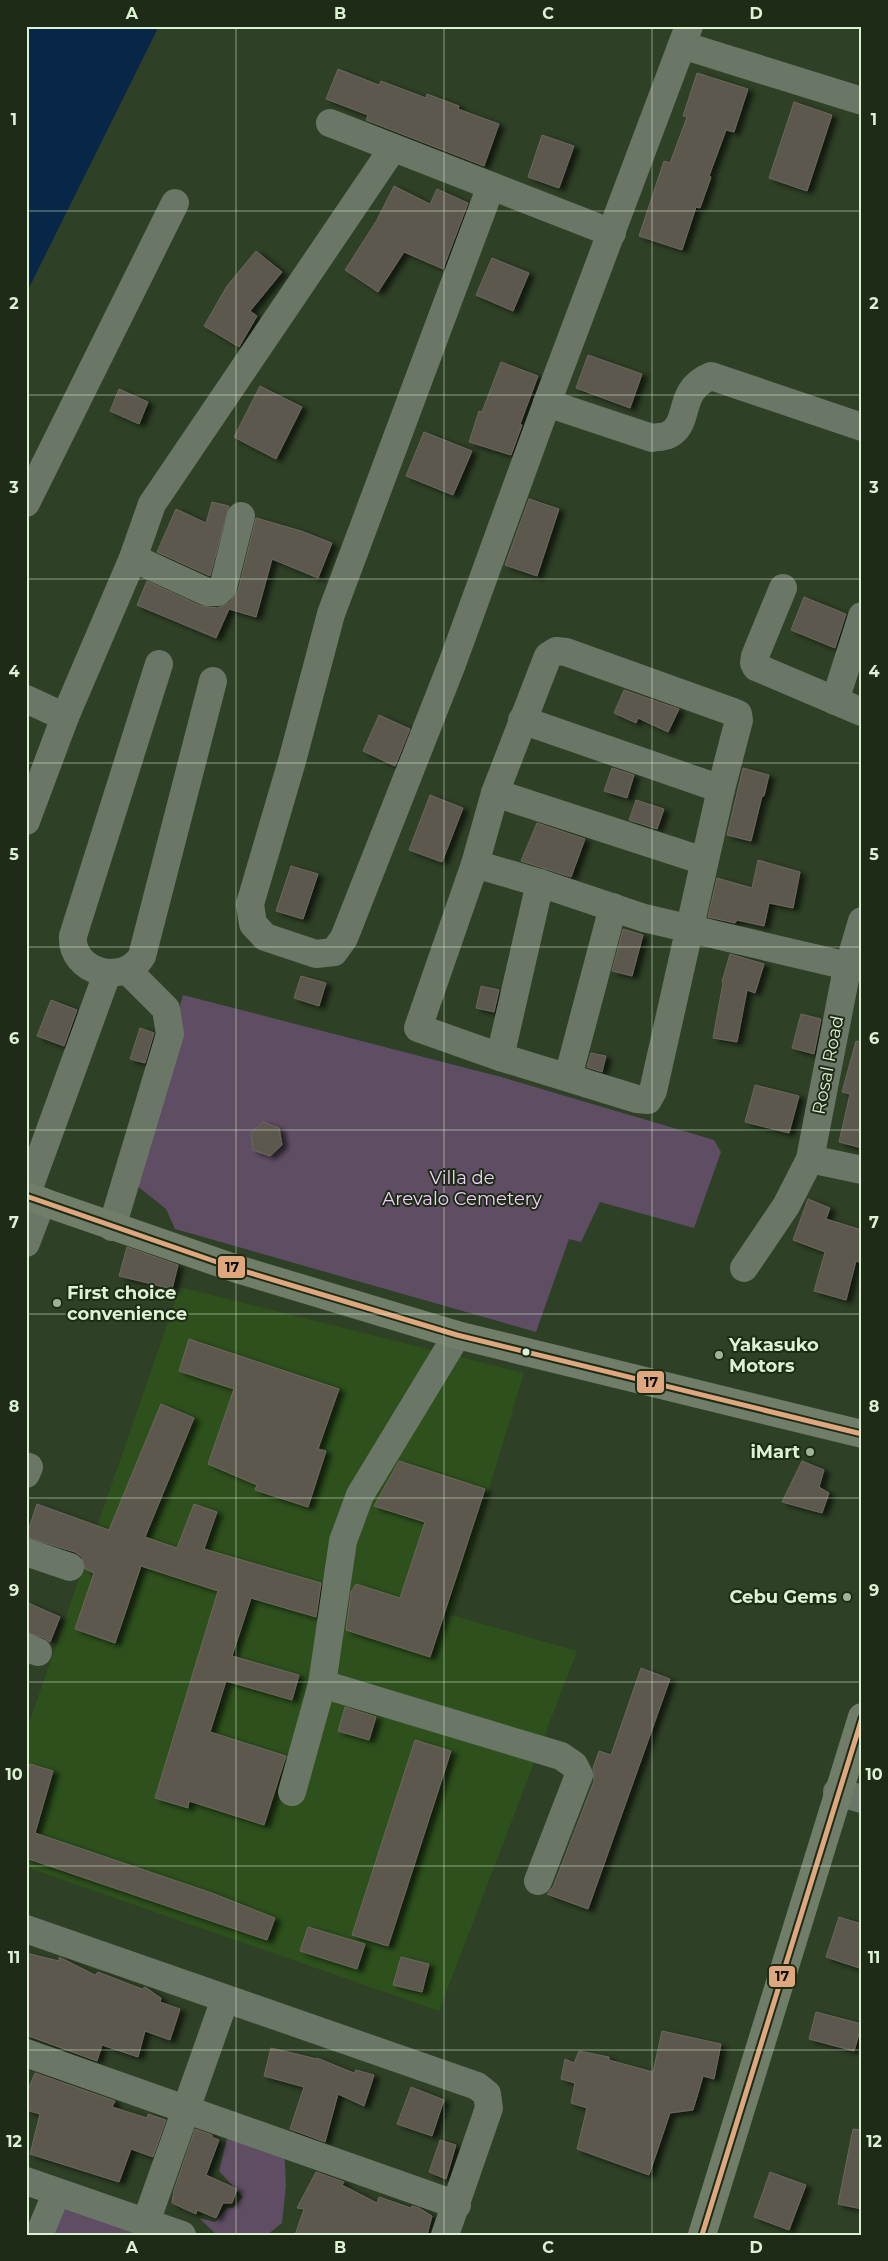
<svg xmlns="http://www.w3.org/2000/svg" width="888" height="2261" font-family="Montserrat,sans-serif">
  <style>
    .built { fill: #2d501c }
    .green { fill: #5e4d63 }
    .water { fill: #082648 }
    .building { fill: #5c584d; stroke: #6c675c; filter: url(#shadow) }
    .lines { fill: none; stroke-linecap: round; stroke-linejoin: round }
    .minor { stroke: #6a7666; stroke-width: 28 }
    .major { stroke: #6f7d69; stroke-width: 28 }
    .bus-1-casing { stroke: #1e2c17; stroke-width: 9 }
    .bus-1 { stroke: #dfa77e; stroke-width: 5 }
    .grid { fill: none; stroke: #ddf1d5; stroke-width: 1; stroke-opacity: 0.55 }
    .poi-dot { fill: #a0b398; stroke: #1e2c17; stroke-width: 2 }
    .bus-dot { fill: #ddf1d5; stroke: #1e2c17; stroke-width: 2 }
    .labels { text-anchor: middle; stroke-width: 4; stroke-linejoin: round; paint-order: stroke }
    .street-label { font-size: 18px; fill: #ddf1d5; stroke: #1e2c17 }
    .park-label { font-size: 18px; fill: #efd0fb; stroke: #1e2c17 }
    .poi-label { font-size: 18px; font-weight: bold; fill: #ddf1d5; stroke: #1e2c17; text-anchor: start }
    .line-badge { stroke: #1e2c17; stroke-width: 2 }
    .pale-badge-label { font-size: 14px; text-anchor: middle; font-weight: bold; fill: #111 }
    .neatline { fill: none; stroke: #ddf1d5; stroke-width: 2 }
    .grid-label { font-size: 16px; text-anchor: middle; font-weight: bold; fill: #ddf1d5 }
  </style>
  <defs>
    <filter id="shadow"><feDropShadow dx="5.5" dy="3" stdDeviation="2.5" flood-color="#0009"/></filter>
  </defs>
  <rect width="100%" height="100%" fill="#2e4026"/>
  <!-- built -->
  <path class="built" d="M 180,1287 L 524,1373 L 451,1615 L 577,1651 L 439,2011 L 26,1867 L 26,1732 Z"/>
  <!-- green -->
  <g class="green">
    <path d="M 183,995 L 505,1078 L 714,1140 L 721,1152 L 694,1228 L 600,1202 L 581,1242 L 569,1239 L 536,1332 L 175,1229 L 166,1209 L 131,1181 Z"/>
    <path d="M 229,2131 L 284,2145 L 286,2186 L 282,2223 L 267,2235 L 217,2235 L 199,2218 L 215,2222 L 227,2208 L 233,2208 L 243,2197 L 219,2171 Z"/>
    <path d="M 63,2196 L 166,2235 L 48,2235 Z"/>
  </g>
  <!-- water -->
  <path class="water" d="M 26,26 L 159,26 L 26,294 Z"/>
  <!-- building -->
  <g class="building">
    <path d="M 338,69 L 379,85 L 381,81 L 426,98 L 427,94 L 459,106 L 458,109 L 499,124 L 484,166 L 366,120 L 368,115 L 326,99 Z"/>
    <path d="M 697,73 L 748,89 L 734,132 L 726,130 L 709,176 L 711,177 L 700,208 L 696,207 L 682,250 L 639,236 L 664,161 L 670,163 L 687,117 L 683,116 Z"/>
    <path d="M 794,102 L 832,115 L 807,191 L 769,178 Z"/>
    <path d="M 542,135 L 574,146 L 559,188 L 528,177 Z"/>
    <path d="M 394,186 L 430,204 L 437,189 L 468,203 L 443,269 L 404,252 L 378,292 L 345,270 L 377,220 Z"/>
    <path d="M 256,251 L 282,272 L 250,311 L 257,316 L 239,347 L 204,326 L 227,286 Z"/>
    <path d="M 492,258 L 529,273 L 513,311 L 476,295 Z"/>
    <path d="M 588,355 L 642,374 L 630,408 L 576,388 Z"/>
    <path d="M 501,362 L 538,376 L 520,424 L 522,425 L 511,455 L 469,442 L 479,411 L 482,412 Z"/>
    <path d="M 260,386 L 302,407 L 276,459 L 234,437 Z"/>
    <path d="M 119,389 L 148,402 L 139,424 L 110,411 Z"/>
    <path d="M 424,432 L 472,451 L 453,495 L 406,476 Z"/>
    <path d="M 529,499 L 559,509 L 537,576 L 505,565 Z"/>
    <path d="M 212,502 L 229,506 L 210,576 L 157,552 L 176,509 L 206,523 Z"/>
    <path d="M 256,518 L 301,531 L 332,543 L 318,578 L 272,559 L 256,617 L 229,609 L 216,638 L 137,605 L 147,581 L 201,606 L 218,608 L 229,603 L 238,591 Z"/>
    <path d="M 804,597 L 846,614 L 835,648 L 791,630 Z"/>
    <path d="M 624,690 L 679,709 L 668,732 L 638,718 L 636,723 L 614,713 Z"/>
    <path d="M 379,715 L 410,729 L 395,766 L 363,751 Z"/>
    <path d="M 612,768 L 634,775 L 627,798 L 604,791 Z"/>
    <path d="M 743,768 L 769,775 L 764,796 L 762,796 L 751,841 L 727,835 Z"/>
    <path d="M 430,795 L 463,808 L 442,862 L 409,850 Z"/>
    <path d="M 636,800 L 664,809 L 657,829 L 629,820 Z"/>
    <path d="M 537,823 L 585,839 L 571,877 L 521,861 Z"/>
    <path d="M 758,860 L 800,872 L 793,908 L 769,903 L 764,926 L 737,920 L 735,923 L 708,917 L 717,878 L 752,888 Z"/>
    <path d="M 291,866 L 318,874 L 303,919 L 276,911 Z"/>
    <path d="M 623,929 L 643,935 L 632,976 L 612,971 Z"/>
    <path d="M 730,954 L 764,964 L 755,993 L 747,990 L 737,1042 L 713,1038 L 723,983 L 722,982 Z"/>
    <path d="M 301,976 L 326,983 L 319,1006 L 294,998 Z"/>
    <path d="M 481,986 L 499,990 L 494,1012 L 476,1008 Z"/>
    <path d="M 51,1000 L 77,1010 L 64,1046 L 37,1036 Z"/>
    <path d="M 801,1014 L 821,1019 L 814,1054 L 792,1048 Z"/>
    <path d="M 140,1028 L 154,1033 L 145,1063 L 130,1059 Z"/>
    <path d="M 856,1041 L 862,1042 L 862,1148 L 839,1142 L 850,1094 L 842,1092 Z"/>
    <path d="M 591,1053 L 606,1056 L 602,1072 L 587,1067 Z"/>
    <path d="M 755,1085 L 799,1096 L 789,1133 L 745,1122 Z"/>
    <path d="M 263,1122 L 279,1128 L 282,1145 L 270,1156 L 253,1150 L 251,1133 Z"/>
    <path d="M 808,1199 L 830,1208 L 826,1219 L 862,1230 L 862,1263 L 856,1261 L 846,1300 L 814,1291 L 825,1252 L 793,1240 Z"/>
    <path d="M 127,1247 L 178,1265 L 172,1289 L 119,1276 Z"/>
    <path d="M 189,1339 L 339,1389 L 318,1449 L 326,1451 L 308,1507 L 255,1490 L 257,1485 L 208,1464 L 234,1389 L 179,1371 Z"/>
    <path d="M 161,1404 L 194,1418 L 145,1537 L 177,1548 L 194,1504 L 217,1512 L 204,1549 L 321,1583 L 316,1617 L 251,1598 L 232,1656 L 299,1675 L 292,1700 L 226,1681 L 210,1732 L 286,1756 L 264,1825 L 189,1801 L 188,1808 L 155,1798 L 218,1591 L 141,1566 L 115,1643 L 75,1629 L 94,1573 L 85,1569 L 82,1557 L 75,1552 L 26,1537 L 37,1504 L 109,1530 Z"/>
    <path d="M 399,1461 L 485,1489 L 430,1657 L 346,1630 L 351,1592 L 356,1584 L 400,1598 L 425,1522 L 374,1506 Z"/>
    <path d="M 802,1461 L 824,1470 L 819,1487 L 829,1493 L 822,1513 L 782,1502 Z"/>
    <path d="M 26,1602 L 60,1617 L 50,1642 L 44,1638 L 26,1632 Z"/>
    <path d="M 641,1668 L 670,1679 L 588,1909 L 547,1894 L 553,1887 L 594,1781 L 593,1768 L 599,1751 L 611,1755 Z"/>
    <path d="M 345,1707 L 376,1717 L 369,1740 L 338,1731 Z"/>
    <path d="M 415,1740 L 451,1751 L 388,1946 L 352,1935 Z"/>
    <path d="M 30,1764 L 53,1771 L 35,1833 L 212,1893 L 275,1918 L 267,1940 L 26,1858 L 26,1777 Z"/>
    <path d="M 839,1917 L 862,1924 L 862,1969 L 826,1957 Z"/>
    <path d="M 308,1927 L 365,1944 L 357,1969 L 300,1951 Z"/>
    <path d="M 26,1953 L 59,1961 L 59,1957 L 95,1975 L 98,1972 L 142,1989 L 145,1987 L 161,1998 L 160,2002 L 180,2009 L 170,2040 L 145,2031 L 138,2057 L 102,2045 L 97,2061 L 26,2035 Z"/>
    <path d="M 401,1957 L 429,1964 L 422,1992 L 393,1985 Z"/>
    <path d="M 816,2012 L 862,2024 L 854,2051 L 809,2039 Z"/>
    <path d="M 662,2031 L 721,2044 L 714,2079 L 703,2076 L 693,2110 L 670,2113 L 649,2175 L 577,2149 L 587,2108 L 571,2103 L 575,2083 L 561,2079 L 565,2059 L 574,2063 L 579,2051 L 609,2057 L 609,2060 L 653,2072 Z"/>
    <path d="M 271,2048 L 317,2059 L 317,2058 L 354,2073 L 356,2070 L 374,2075 L 364,2106 L 338,2094 L 325,2142 L 290,2129 L 304,2087 L 264,2076 Z"/>
    <path d="M 35,2073 L 115,2101 L 112,2107 L 147,2118 L 148,2114 L 166,2120 L 153,2157 L 131,2149 L 119,2182 L 30,2154 L 40,2114 L 26,2110 L 26,2094 Z"/>
    <path d="M 411,2087 L 444,2100 L 432,2136 L 397,2124 Z"/>
    <path d="M 195,2129 L 212,2135 L 212,2137 L 219,2140 L 206,2175 L 237,2189 L 232,2203 L 223,2203 L 216,2218 L 197,2210 L 196,2214 L 172,2203 L 174,2190 Z"/>
    <path d="M 853,2129 L 862,2130 L 862,2209 L 838,2204 Z"/>
    <path d="M 440,2140 L 456,2145 L 446,2179 L 429,2172 Z"/>
    <path d="M 316,2172 L 344,2182 L 342,2185 L 377,2203 L 379,2197 L 411,2208 L 412,2206 L 419,2208 L 432,2216 L 427,2235 L 295,2235 L 304,2209 L 297,2208 Z"/>
    <path d="M 770,2172 L 806,2185 L 789,2230 L 754,2217 Z"/>
  </g>
  <g class="lines">
    <!-- minor -->
    <g class="minor">
      <path d="M 682,45 L 862,101"/>
      <path d="M 330,123 L 612,233"/>
      <path d="M 491,186 L 331,614 L 292,761 L 250,904 L 253,924 L 265,937 L 316,954 L 334,952 L 344,938 L 452,664 L 547,403 L 689,26"/>
      <path d="M 547,403 L 652,438 C 657,437 664,437 668,435 C 692,424 675,391 711,376 L 862,427"/>
      <path d="M 26,503 L 175,203"/>
      <path d="M 133,558 L 207,592 L 218,592 L 223,587 L 241,516"/>
      <path d="M 783,588 L 755,656 L 754,663 L 756,667 L 862,712"/>
      <path d="M 556,651 L 566,652 L 733,712 L 738,714 L 739,720 L 721,789 L 653,1091 L 648,1100 L 637,1099 L 500,1057 L 418,1028 L 475,864 L 495,793 L 548,656 Z"/>
      <path d="M 159,664 L 73,936 C 70,972 124,987 142,956 L 213,681"/>
      <path d="M 26,699 L 65,717"/>
      <path d="M 835,701 L 862,616"/>
      <path d="M 522,720 L 721,789"/>
      <path d="M 495,793 L 704,861"/>
      <path d="M 26,821 L 65,717 L 133,558 L 152,504 L 393,148"/>
      <path d="M 475,864 L 540,883 L 644,918 L 848,966"/>
      <path d="M 500,1057 L 540,883"/>
      <path d="M 568,1077 L 613,907"/>
      <path d="M 810,1159 L 862,1170"/>
      <path d="M 26,1196 L 107,974"/>
      <path d="M 112,1227 L 170,1034 L 166,1009 L 127,970"/>
      <path d="M 26,1243 L 42,1201"/>
      <path d="M 744,1268 L 786,1206 L 810,1159 L 845,979 L 862,921"/>
      <path d="M 26,1474 L 29,1467"/>
      <path d="M 26,1552 L 70,1567"/>
      <path d="M 26,1647 L 38,1652"/>
      <path d="M 322,1684 L 561,1756 L 574,1765 L 579,1775 L 538,1881"/>
      <path d="M 292,1792 L 322,1684 L 343,1541 L 360,1495 L 457,1335"/>
      <path d="M 837,1792 L 862,1799"/>
      <path d="M 26,1929 L 477,2086 L 487,2094 L 489,2108 L 445,2235"/>
      <path d="M 26,2053 L 457,2205"/>
      <path d="M 26,2181 L 182,2235"/>
      <path d="M 146,2222 L 225,1999"/>
      <path d="M 39,2235 L 57,2192"/>
    </g>
    <!-- major -->
    <g class="major">
      <path d="M 26,1196 L 237,1269 L 457,1335 L 862,1434"/>
      <path d="M 702,2235 L 862,1717"/>
    </g>
    <defs>
      <g id="bus-1">
        <path d="M 26,1196 L 237,1269 L 457,1335 L 862,1434"/>
        <path d="M 702,2235 L 862,1718"/>
      </g>
    </defs>
    <!-- bus-1 casing -->
    <use href="#bus-1" class="bus-1-casing"/>
    <!-- bus-1 -->
    <use href="#bus-1" class="bus-1"/>
  </g>
  <!-- grid -->
  <path class="grid" d="M 236,26 L 236,2235M 444,26 L 444,2235M 652,26 L 652,2235M 26,211 L 862,211M 26,395 L 862,395M 26,579 L 862,579M 26,763 L 862,763M 26,947 L 862,947M 26,1130 L 862,1130M 26,1314 L 862,1314M 26,1498 L 862,1498M 26,1682 L 862,1682M 26,1866 L 862,1866M 26,2050 L 862,2050"/>
  <!-- markers -->
  <g class="poi-dot">
    <circle cx="57" cy="1303" r="5"/>
    <circle cx="719" cy="1355" r="5"/>
    <circle cx="810" cy="1452" r="5"/>
    <circle cx="847" cy="1597" r="5"/>
  </g>
  <circle class="bus-dot" cx="526" cy="1352" r="4.5"/>
  <g class="labels">
    <!-- street labels -->
    <g class="street-label">
      <text transform="translate(828 1065) rotate(-79)" y="6">Rosal Road</text>
    </g>
    <!-- park labels -->
    <g class="park-label">
      <text x="462" y="1184">Villa de<tspan x="462" dy="21">Arevalo Cemetery</tspan></text>
    </g>
    <!-- poi labels -->
    <g class="poi-label">
      <text x="67" y="1299">First choice<tspan x="67" dy="21">convenience</tspan></text>
      <text x="729" y="1351">Yakasuko<tspan x="729" dy="21">Motors</tspan></text>
      <text x="800" y="1458" text-anchor="end">iMart</text>
      <text x="837" y="1603" text-anchor="end">Cebu Gems</text>
    </g>
  </g>
  <g class="line-badge">
    <rect x="217" y="1255" width="29" height="24" rx="5" fill="#dfa77e"/>
    <rect x="636" y="1370" width="29" height="24" rx="5" fill="#dfa77e"/>
    <rect x="768" y="1965" width="28" height="23" rx="5" fill="#dfa77e"/>
  </g>
  <g class="pale-badge-label">
    <text x="232" y="1272">17</text>
    <text x="651" y="1387">17</text>
    <text x="782" y="1981">17</text>
  </g>
  <!-- border -->
  <rect width="888" height="2261" fill="none" stroke="#1e2c17" stroke-width="55"/>
  <rect x="28" y="28" width="832" height="2206" class="neatline"/>
  <g class="grid-label">
    <text x="132" y="19">A</text>
    <text x="340" y="19">B</text>
    <text x="548" y="19">C</text>
    <text x="756" y="19">D</text>
    <text x="14" y="125">1</text>
    <text x="874" y="125">1</text>
    <text x="14" y="309">2</text>
    <text x="874" y="309">2</text>
    <text x="14" y="493">3</text>
    <text x="874" y="493">3</text>
    <text x="14" y="677">4</text>
    <text x="874" y="677">4</text>
    <text x="14" y="860">5</text>
    <text x="874" y="860">5</text>
    <text x="14" y="1044">6</text>
    <text x="874" y="1044">6</text>
    <text x="14" y="1228">7</text>
    <text x="874" y="1228">7</text>
    <text x="14" y="1412">8</text>
    <text x="874" y="1412">8</text>
    <text x="14" y="1596">9</text>
    <text x="874" y="1596">9</text>
    <text x="14" y="1780">10</text>
    <text x="874" y="1780">10</text>
    <text x="14" y="1963">11</text>
    <text x="874" y="1963">11</text>
    <text x="14" y="2147">12</text>
    <text x="874" y="2147">12</text>
    <text x="132" y="2253">A</text>
    <text x="340" y="2253">B</text>
    <text x="548" y="2253">C</text>
    <text x="756" y="2253">D</text>
  </g>
</svg>
